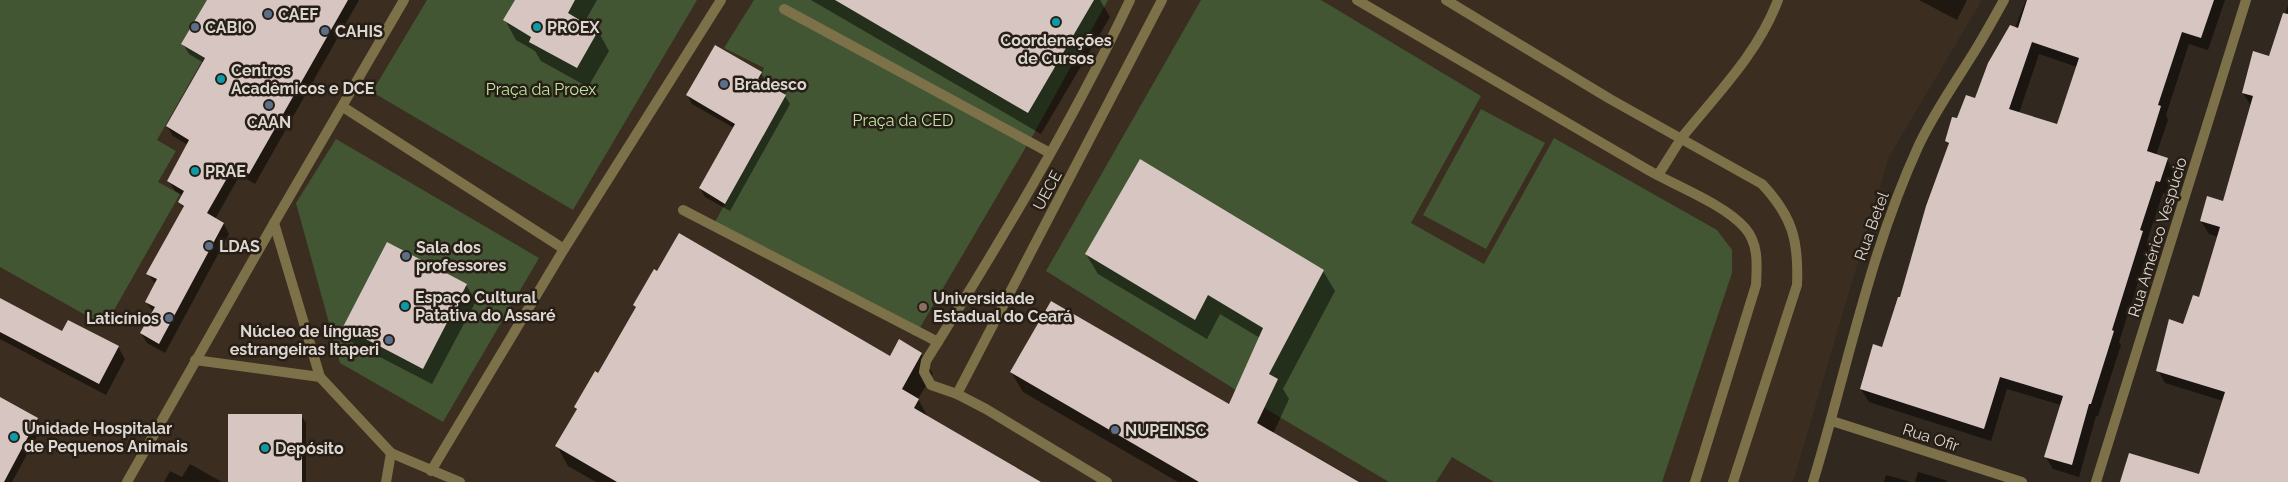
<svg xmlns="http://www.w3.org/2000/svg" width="2288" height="482" font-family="Raleway,sans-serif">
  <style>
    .built { fill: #3b2d1f }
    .green { fill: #425633 }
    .shadow { fill: #0007; fill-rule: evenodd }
    .building { fill: #d6c5c1; fill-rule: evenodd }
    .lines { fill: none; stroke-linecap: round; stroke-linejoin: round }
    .service { stroke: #7c7148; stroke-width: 10 }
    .minor { stroke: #7c7148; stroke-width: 10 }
    .service-dot { fill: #5c6f8a; stroke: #271e16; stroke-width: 2 }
    .culture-dot { fill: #0f9aa8; stroke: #271e16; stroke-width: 2 }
    .education-dot { fill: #8d6e63; stroke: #271e16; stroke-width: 2 }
    .labels { text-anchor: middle; stroke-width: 5; stroke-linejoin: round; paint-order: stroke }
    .poi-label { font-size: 16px; font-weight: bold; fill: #dcd6d0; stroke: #271e16; text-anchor: start }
    .park-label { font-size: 16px; fill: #bee7a1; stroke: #271e16 }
    .street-label { font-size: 16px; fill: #dcd6d0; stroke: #271e16 }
  </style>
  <rect width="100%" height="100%" fill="#31281f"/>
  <!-- built -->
  <path class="built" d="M 0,0 L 1982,0 L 1889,157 L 1793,482 L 1361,482 L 1318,457 L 1303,482 L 0,482 Z"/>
  <!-- green -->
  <g class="green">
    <path d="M 0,0 L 212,0 L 214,40 L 157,140 L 176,151 L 158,182 L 180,194 L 105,326 L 0,267 Z"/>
    <path d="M 427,0 L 697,0 L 573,210 L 372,92 Z"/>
    <path d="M 754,0 L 1108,0 L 1033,135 L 915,336 L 715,222 L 786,92 L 760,78 L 764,68 L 724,48 Z"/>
    <path d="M 1201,0 L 1321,0 L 1481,96 L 1411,223 L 1484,264 L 1554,138 L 1717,230 L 1732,250 L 1732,273 L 1662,482 L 1494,482 L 1452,457 L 1436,482 L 1389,482 L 1271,412 L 1046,271 Z"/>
    <path d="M 1481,109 L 1545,143 L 1486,249 L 1423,215 Z"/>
    <path d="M 336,139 L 539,258 L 443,422 L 340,363 L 296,203 Z"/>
  </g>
  <!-- shadow -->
  <g class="shadow">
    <path d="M 208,0 L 359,0 L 255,184 L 240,175 L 215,219 L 224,224 L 229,234 L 165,353 L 147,343 L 141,333 L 153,312 L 146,302 L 156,285 L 148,274 L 184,209 L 179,202 L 183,196 L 175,191 L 169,181 L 188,145 L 173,136 L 167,126 L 204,63 L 189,54 L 183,44 Z"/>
    <path d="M 516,0 L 597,0 L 584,23 L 598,31 L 609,51 L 588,87 L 541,61 L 535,51 L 516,40 L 505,20 Z"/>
    <path d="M 811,0 L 1100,0 L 1110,17 L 1041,134 Z"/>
    <path d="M 1919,0 L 1967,0 L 1957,20 Z"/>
    <path d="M 2026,0 L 2225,0 L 2208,50 L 2189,44 L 2166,115 L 2168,120 L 2156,155 L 2167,159 L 2174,172 L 2167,194 L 2163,193 L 2147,241 L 2150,245 L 2119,342 L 2121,345 L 2098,416 L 2096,416 L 2079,477 L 2053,469 L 2046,457 L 2061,405 L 2007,389 L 1991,441 L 1869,402 L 1861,389 L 1882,348 L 1901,299 L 1949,147 L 1946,141 L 1958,120 L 1976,100 L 2015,28 ZM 2039,54 L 2077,67 L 2058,125 L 2019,113 Z"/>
    <path d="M 2288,5 L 2288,482 L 2121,482 L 2200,476 L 2223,401 L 2165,383 L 2158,370 L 2200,299 L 2219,237 L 2209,234 L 2201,221 L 2224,202 L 2251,106 L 2243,93 L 2270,58 Z"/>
    <path d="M 761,73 L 766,81 L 764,84 L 785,96 L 790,104 L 730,211 L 705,197 L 700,188 L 734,128 L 692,104 L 687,95 Z"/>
    <path d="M 1140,160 L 1323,271 L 1335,291 L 1283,389 L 1289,399 L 1273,434 L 1358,482 L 1178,482 L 1023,392 L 1011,372 L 1230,406 L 1260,338 L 1220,314 L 1207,339 L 1098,274 L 1086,254 Z"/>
    <path d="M 466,285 L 476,301 L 432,384 L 353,343 L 344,327 Z"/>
    <path d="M 0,300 L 62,333 L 68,322 L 118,347 L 125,359 L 106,395 L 0,339 Z"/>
    <path d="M 634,305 L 890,357 L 921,354 L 933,374 L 918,399 L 928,417 L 1039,482 L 596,482 L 568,466 L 557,446 L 577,411 L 575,407 L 598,375 L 637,308 Z"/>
    <path d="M 0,399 L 37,419 L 42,427 L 12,482 L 0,482 Z"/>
    <path d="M 301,415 L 306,423 L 306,482 L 229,482 Z"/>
    <path d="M 190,464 L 222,482 L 164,482 L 170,471 L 182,477 Z"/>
    <path d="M 1918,472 L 1945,480 L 1948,482 L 1915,482 Z"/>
    <path d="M 1886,475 L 1911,482 L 1884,482 Z"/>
  </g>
  <!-- building -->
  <g class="building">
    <path d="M 207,0 L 348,0 L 249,174 L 234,166 L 207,213 L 224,223 L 159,344 L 140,333 L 155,307 L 145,302 L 157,279 L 146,274 L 184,206 L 178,202 L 184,191 L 167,181 L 189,140 L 166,126 L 205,58 L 181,44 Z"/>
    <path d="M 515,0 L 575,0 L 568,13 L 598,31 L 577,68 L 529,42 L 531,37 L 503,20 Z"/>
    <path d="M 835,0 L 1094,0 L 1028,113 Z"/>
    <path d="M 2027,0 L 2214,0 L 2201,38 L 2182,32 L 2158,105 L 2161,106 L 2147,151 L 2168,158 L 2160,182 L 2156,181 L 2140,230 L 2143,231 L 2112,330 L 2114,331 L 2091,404 L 2089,404 L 2072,465 L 2044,457 L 2063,396 L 2000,377 L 1984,429 L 1860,389 L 1873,344 L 1882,347 L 1898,297 L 1900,297 L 1926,206 L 1949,143 L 1945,141 L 1952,117 L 1957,118 L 1966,95 L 1975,98 L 1988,63 L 2010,25 L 2018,28 ZM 2032,42 L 2079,58 L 2057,124 L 2009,109 Z"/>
    <path d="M 2283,13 L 2288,14 L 2288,482 L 2120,482 L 2129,453 L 2199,474 L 2225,392 L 2156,371 L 2169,319 L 2183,324 L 2193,295 L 2199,297 L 2220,227 L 2200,221 L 2207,196 L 2223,201 L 2253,96 L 2242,93 L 2253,51 L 2269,56 Z"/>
    <path d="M 715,45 L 762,72 L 758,79 L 786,95 L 725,204 L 699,188 L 735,124 L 686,95 Z"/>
    <path d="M 1140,159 L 1324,270 L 1269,374 L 1278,379 L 1257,423 L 1359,482 L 1199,482 L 1010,372 L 1051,301 L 1229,404 L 1263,328 L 1208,295 L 1195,320 L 1085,254 Z"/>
    <path d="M 679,233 L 890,356 L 899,339 L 922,353 L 902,389 L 919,399 L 914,408 L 1041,482 L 617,482 L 555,446 L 577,409 L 574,407 L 595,371 L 598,373 L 636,307 L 633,305 L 654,269 L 657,271 Z"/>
    <path d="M 387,242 L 467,284 L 423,369 L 343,327 Z"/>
    <path d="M 0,298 L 62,331 L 68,320 L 119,346 L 99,384 L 0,332 Z"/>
    <path d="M 0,397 L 38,418 L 4,482 L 0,482 Z"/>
    <rect x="228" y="414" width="74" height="68"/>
  </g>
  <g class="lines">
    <!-- service -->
    <g class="service">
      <path d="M 1357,0 C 1454,57 1551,113 1648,170 C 1676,186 1724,204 1745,228 C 1759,244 1757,265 1756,285 L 1695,482"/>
      <path d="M 1446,0 L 1610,99 L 1762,184 C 1792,216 1799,240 1797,285 L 1733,482"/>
      <path d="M 784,9 L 1050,153"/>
      <path d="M 343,107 L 564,249"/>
      <path d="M 1658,175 C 1666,163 1674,149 1683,136 C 1718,93 1758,53 1778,0"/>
      <path d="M 683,210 L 938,342"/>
      <path d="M 274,223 L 320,377 L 391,453 L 460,482"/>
      <path d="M 195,360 L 320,377"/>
      <path d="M 957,394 L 1162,0"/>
      <path d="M 431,471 L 564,249 L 721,0"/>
      <path d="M 127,482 L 274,223 L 404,0"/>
      <path d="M 386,482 L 391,453"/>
      <path d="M 1107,482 L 986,409 L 957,394 L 931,385 L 924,372 L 926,361 C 999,244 1071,125 1130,0"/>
    </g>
    <!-- minor -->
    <g class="minor">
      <path d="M 1832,421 L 2022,482"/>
      <path d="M 1813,482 C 1847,370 1869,254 1918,147 C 1934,112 1956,82 1976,49 C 1986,33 1995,16 2004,0"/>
      <path d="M 2096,482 L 2246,0"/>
    </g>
  </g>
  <!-- markers -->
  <g class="service-dot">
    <circle cx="268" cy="14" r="5"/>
    <circle cx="195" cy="27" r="5"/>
    <circle cx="325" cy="31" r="5"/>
    <circle cx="724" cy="84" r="5"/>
    <circle cx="269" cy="105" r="5"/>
    <circle cx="209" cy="246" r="5"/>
    <circle cx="406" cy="256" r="5"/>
    <circle cx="169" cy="318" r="5"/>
    <circle cx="389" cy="340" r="5"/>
    <circle cx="1115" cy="430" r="5"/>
  </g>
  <g class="culture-dot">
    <circle cx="1056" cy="22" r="5"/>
    <circle cx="537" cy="27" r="5"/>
    <circle cx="221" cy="79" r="5"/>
    <circle cx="195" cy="171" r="5"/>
    <circle cx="405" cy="306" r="5"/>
    <circle cx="14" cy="437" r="5"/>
    <circle cx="265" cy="448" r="5"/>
  </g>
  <circle class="education-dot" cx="923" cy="307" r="5"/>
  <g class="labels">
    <!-- poi labels -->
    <g class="poi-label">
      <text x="278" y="20">CAEF</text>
      <text x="205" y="33">CABIO</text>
      <text x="547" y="33">PROEX</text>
      <text x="335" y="37">CAHIS</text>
      <text x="1056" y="46" text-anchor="middle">Coordenações<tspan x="1056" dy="18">de Cursos</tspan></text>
      <text x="231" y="76">Centros<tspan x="231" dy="18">Acadêmicos e DCE</tspan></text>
      <text x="734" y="90">Bradesco</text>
      <text x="269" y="128" text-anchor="middle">CAAN</text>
      <text x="205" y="177">PRAE</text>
      <text x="219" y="252">LDAS</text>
      <text x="416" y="253">Sala dos<tspan x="416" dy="18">professores</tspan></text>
      <text x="415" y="303">Espaço Cultural<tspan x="415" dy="18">Patativa do Assaré</tspan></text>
      <text x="933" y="304">Universidade<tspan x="933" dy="18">Estadual do Ceará</tspan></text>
      <text x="159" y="324" text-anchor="end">Laticínios</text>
      <text x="379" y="337" text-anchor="end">Núcleo de línguas<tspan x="379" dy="18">estrangeiras Itaperi</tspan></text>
      <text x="24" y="434">Unidade Hospitalar<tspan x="24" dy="18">de Pequenos Animais</tspan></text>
      <text x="1125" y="436">NUPEINSC</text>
      <text x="275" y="454">Depósito</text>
    </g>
    <!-- park labels -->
    <g class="park-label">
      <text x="541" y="95">Praça da Proex</text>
      <text x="903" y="126">Praça da CED</text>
    </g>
    <!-- street labels -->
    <g class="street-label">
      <text transform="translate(1047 190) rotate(-62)" y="6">UECE</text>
      <text transform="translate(1871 226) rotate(-70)" y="6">Rua Betel</text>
      <text transform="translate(2157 237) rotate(-73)" y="6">Rua Américo Vespúcio</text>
      <text transform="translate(1931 437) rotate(18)" y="6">Rua Ofir</text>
    </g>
  </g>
</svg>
